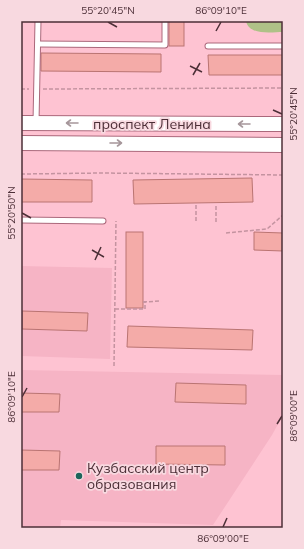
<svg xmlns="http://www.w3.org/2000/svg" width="304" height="549" font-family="Mulish,sans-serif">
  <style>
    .built { fill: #f6b4c5 }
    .green { fill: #afc187 }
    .building { fill: #f4aba8; stroke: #ba7472 }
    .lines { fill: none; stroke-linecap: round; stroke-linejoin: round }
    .service-casing { stroke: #ab687b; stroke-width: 7 }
    .secondary-casing { stroke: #ab687b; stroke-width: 16 }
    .path { stroke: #c493a0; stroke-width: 1.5; stroke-dasharray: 4 2; stroke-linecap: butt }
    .service { stroke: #fff; stroke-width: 5 }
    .secondary { stroke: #fff; stroke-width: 14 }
    .oneway { stroke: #a6979b }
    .ticks { fill: none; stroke: #4c2f37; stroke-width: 1.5 }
    .poi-dot { fill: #1c655b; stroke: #f8d9e0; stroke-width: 1.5 }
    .labels { text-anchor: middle; stroke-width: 3.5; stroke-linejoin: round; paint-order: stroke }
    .street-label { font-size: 14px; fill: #4c2f37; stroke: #f8d9e0 }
    .poi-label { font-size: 14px; fill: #4c2f37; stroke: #f8d9e0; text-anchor: start }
    .neatline { fill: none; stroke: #4c2f37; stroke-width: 1.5 }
    .ticks-label { font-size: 10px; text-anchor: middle; fill: #4c2f37 }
  </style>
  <rect width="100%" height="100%" fill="#fec3d2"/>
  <!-- built -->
  <g class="built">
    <path d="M 21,266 L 112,268 L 110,359 L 21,356 Z"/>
    <path d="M 21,370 L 283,375 L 283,415 L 272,435 L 213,525 L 61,520 L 60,528 L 21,528 Z"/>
  </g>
  <!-- green -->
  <path class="green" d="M 246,21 L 283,21 L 283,32 C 272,32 249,36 246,21 Z"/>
  <!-- building -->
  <g class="building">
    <rect x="169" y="21" width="15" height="25"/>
    <path d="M 41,53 L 161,54 L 161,72 L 41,71 Z"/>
    <path d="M 208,55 L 283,55 L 283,75 L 209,75 Z"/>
    <path d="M 252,178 L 253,202 L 134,204 L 133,180 Z"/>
    <path d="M 21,179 L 92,180 L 92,202 L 21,202 Z"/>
    <rect x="126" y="232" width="17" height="76"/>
    <path d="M 254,232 L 283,233 L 283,251 L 254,250 Z"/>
    <path d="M 22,311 L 88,313 L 87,331 L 22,329 Z"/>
    <path d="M 128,326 L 253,330 L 252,350 L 127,347 Z"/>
    <path d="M 176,383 L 246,385 L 246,404 L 175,402 Z"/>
    <path d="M 21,393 L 60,394 L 59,412 L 21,412 Z"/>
    <path d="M 156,446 L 225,446 L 225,465 L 156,464 Z"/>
    <path d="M 21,450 L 60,451 L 59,470 L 21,470 Z"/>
  </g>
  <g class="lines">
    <defs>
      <g id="service">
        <path d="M 38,44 L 165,45 L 165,21"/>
        <path d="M 208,46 L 283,46"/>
        <path d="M 36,122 L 38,21"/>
        <path d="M 21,220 L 103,221"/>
      </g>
      <g id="secondary">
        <path d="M 21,123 L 283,124"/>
        <path d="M 21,143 L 283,145"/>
      </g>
    </defs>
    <!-- service casing -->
    <use href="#service" class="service-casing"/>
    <!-- secondary casing -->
    <use href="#secondary" class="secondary-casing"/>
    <!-- path -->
    <g class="path">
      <path d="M 21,89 L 29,89"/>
      <path d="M 43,89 L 283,88"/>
      <path d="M 21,174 L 103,173 L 283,175"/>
      <path d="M 196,205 L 196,222"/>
      <path d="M 216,222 L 216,205"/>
      <path d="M 226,233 L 267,229 L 283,215"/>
      <path d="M 143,302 L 161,301"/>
      <path d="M 115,309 L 145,309 L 145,301"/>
      <path d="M 114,366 L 116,221"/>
    </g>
    <!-- service -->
    <use href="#service" class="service"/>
    <!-- secondary -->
    <use href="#secondary" class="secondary"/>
  </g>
  <!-- one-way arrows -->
  <defs><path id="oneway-shaft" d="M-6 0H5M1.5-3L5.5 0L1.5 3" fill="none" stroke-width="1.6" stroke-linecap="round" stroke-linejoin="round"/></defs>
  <g class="oneway">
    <use href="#oneway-shaft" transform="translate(72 123) rotate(-180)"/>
    <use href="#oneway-shaft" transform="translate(244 124) rotate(-180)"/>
    <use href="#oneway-shaft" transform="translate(116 143)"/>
  </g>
  <!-- ticks -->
  <path class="ticks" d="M 108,22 L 117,27M 216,31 L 221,22M 190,66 L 202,72M 193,75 L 200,63M 273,110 L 282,114M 22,213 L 31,218M 92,250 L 104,257M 95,260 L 101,247M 22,397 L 27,388M 277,424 L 282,416M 223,527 L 227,518"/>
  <!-- markers -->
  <circle class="poi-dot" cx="79" cy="476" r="4"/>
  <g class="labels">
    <!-- street labels -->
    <g class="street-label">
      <text x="152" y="129">проспект Ленина</text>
    </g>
    <!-- poi labels -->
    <g class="poi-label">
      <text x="87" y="473">Кузбасский центр<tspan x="87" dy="16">образования</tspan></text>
    </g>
  </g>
  <!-- border -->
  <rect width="304" height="549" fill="none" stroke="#f8d9e0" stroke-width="44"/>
  <rect x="22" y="22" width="260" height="505" class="neatline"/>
  <g class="ticks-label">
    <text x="108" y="14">55°20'45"N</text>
    <text x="221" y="14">86°09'10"E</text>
    <text transform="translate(293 114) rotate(-90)" y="4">55°20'45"N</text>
    <text transform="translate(11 213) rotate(-90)" y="4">55°20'50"N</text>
    <text transform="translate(11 397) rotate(-90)" y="4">86°09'10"E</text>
    <text transform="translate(293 416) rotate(-90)" y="4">86°09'00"E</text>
    <text x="223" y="542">86°09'00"E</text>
  </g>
</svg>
